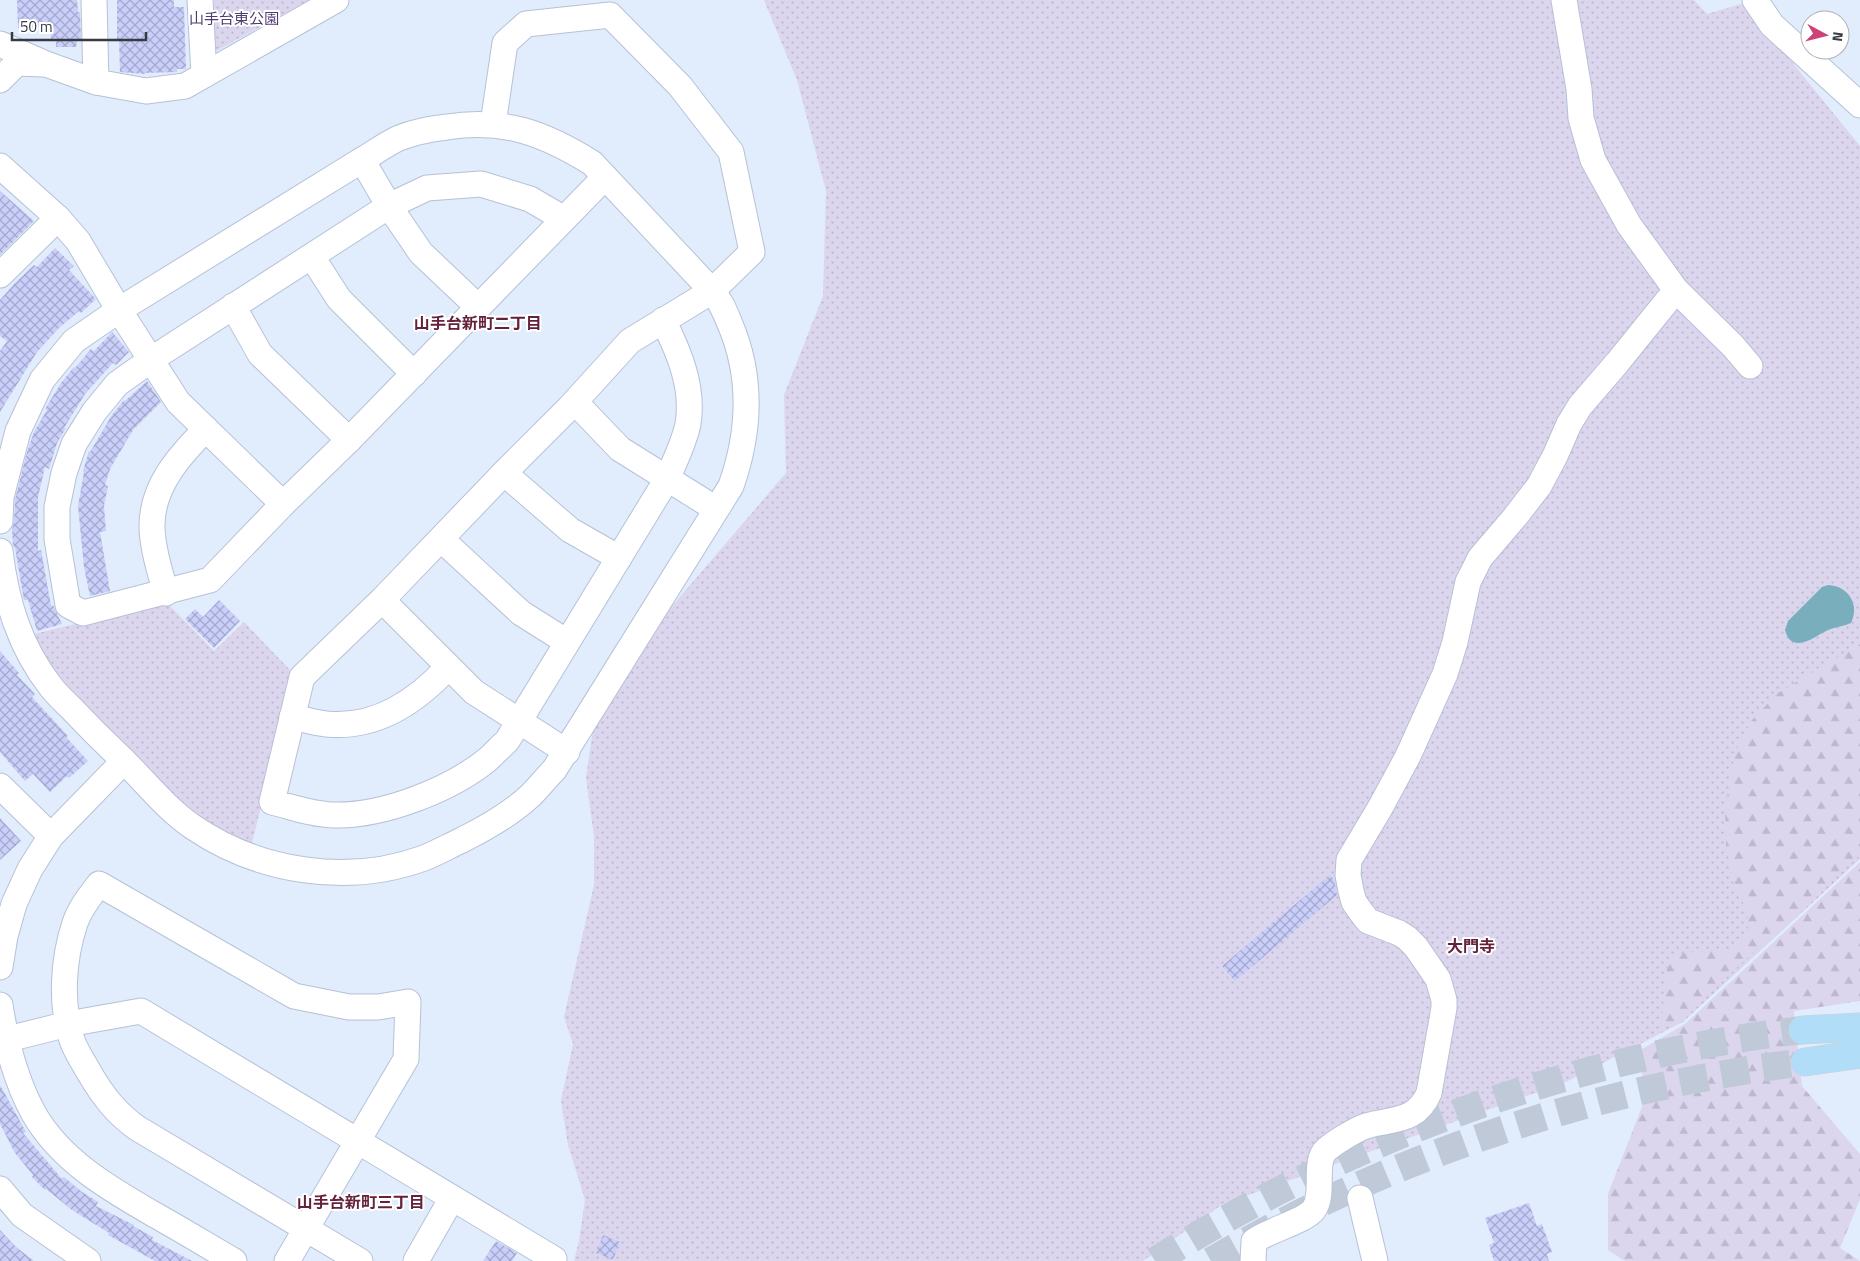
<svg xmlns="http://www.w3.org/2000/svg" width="1860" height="1261" font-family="'Titillium Web','Noto Sans JP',sans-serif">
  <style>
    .grass { fill: url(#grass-dots) }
    .forest { fill: url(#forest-firs) }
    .water { fill: #79aebd }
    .building { fill: url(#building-cross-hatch) }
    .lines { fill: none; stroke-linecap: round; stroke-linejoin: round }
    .major-tunnel { stroke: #bfc9d8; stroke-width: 28; stroke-dasharray: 28 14; stroke-linecap: butt }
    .minor-casing { stroke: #b5c2d6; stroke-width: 27 }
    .major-casing { stroke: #cfd0d2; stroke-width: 29 }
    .minor { stroke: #fff; stroke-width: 25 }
    .major { stroke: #b2ddf8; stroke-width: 28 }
    .labels { text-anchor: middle; stroke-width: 4; stroke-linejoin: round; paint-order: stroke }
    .park-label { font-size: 15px; fill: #4f3c71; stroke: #fff }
    .neighbourhood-label { font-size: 16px; font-weight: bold; fill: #642139; stroke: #fff }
  </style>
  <defs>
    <pattern id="grass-dots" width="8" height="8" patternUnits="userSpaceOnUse" patternTransform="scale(1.25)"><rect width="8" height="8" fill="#dcd5ee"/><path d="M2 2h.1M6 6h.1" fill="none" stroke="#bdb8cd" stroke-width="1.8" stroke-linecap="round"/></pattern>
    <pattern id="forest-firs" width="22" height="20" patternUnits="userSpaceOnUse" patternTransform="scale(1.25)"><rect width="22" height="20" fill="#dcd5ee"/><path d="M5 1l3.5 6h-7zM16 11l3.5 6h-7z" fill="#bdb8cd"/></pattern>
    <pattern id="building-cross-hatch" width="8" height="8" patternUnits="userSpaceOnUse" patternTransform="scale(1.25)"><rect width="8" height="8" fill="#c9cffa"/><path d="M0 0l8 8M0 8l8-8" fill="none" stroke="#a4a9cc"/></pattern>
  </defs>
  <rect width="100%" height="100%" fill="#e1ecfd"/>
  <!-- grass -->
  <g class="grass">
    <path d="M 214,0 L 310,0 L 214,52 Z"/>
    <path d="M 764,0 L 1694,0 L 1707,14 L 1744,3 L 1860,146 L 1860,859 L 1683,1022 L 1566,1082 L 1223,1204 L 1143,1261 L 574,1261 L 579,1241 L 585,1200 L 568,1145 L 561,1101 L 573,1044 L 564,1017 L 594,885 L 594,836 L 586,778 L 596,709 L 626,660 L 786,473 L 784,395 L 823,296 L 826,191 L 797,80 Z"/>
    <path d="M 169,601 L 170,606 L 214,651 L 244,622 L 294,674 L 251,847 L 195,819 L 67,695 L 30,635 Z"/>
  </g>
  <!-- forest -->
  <g class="forest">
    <path d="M 1860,644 L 1860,855 L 1680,1020 L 1671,1025 L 1661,1025 L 1667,968 L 1678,953 L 1732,950 L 1748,935 L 1747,911 L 1734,884 L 1726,846 L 1725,809 L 1735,752 L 1752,720 L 1778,693 Z"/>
    <path d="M 1860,862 L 1860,1001 L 1794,1011 L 1802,1086 L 1860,1154 L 1860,1199 L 1840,1248 L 1860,1261 L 1625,1261 L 1608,1250 L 1608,1194 L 1647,1094 L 1637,1052 L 1685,1024 Z"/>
  </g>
  <!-- water -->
  <path class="water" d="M 1828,585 C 1849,586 1860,605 1851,623 C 1844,626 1836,627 1828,630 C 1815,636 1792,656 1785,630 L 1788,621 L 1822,587 Z"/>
  <!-- building -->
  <g class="building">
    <path d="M 17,0 L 77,0 L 78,12 L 80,12 L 81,39 L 77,39 L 76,47 L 56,47 L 56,39 L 51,39 L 50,26 L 18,28 Z"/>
    <path d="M 117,0 L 174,0 L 174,7 L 184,7 L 186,69 L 177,69 L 177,72 L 145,73 L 145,74 L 120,72 L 119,39 L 117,39 Z"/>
    <path d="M 0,191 L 34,221 L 0,255 Z"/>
    <path d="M 55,248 L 74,266 L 69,270 L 96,299 L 81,313 L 79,311 L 59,328 L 37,352 L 0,412 L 0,351 L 7,341 L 0,336 L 0,300 L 14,284 L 34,265 L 37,267 Z"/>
    <path d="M 112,332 L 129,352 L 116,365 L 113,363 L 85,394 L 64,428 L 66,428 L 57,443 L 49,469 L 45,467 L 38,497 L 38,551 L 41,550 L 51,606 L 53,605 L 62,624 L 37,631 L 28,600 L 24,600 L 15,548 L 13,545 L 12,529 L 14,522 L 15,499 L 27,452 L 34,432 L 47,410 L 45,409 L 61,383 L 74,367 L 75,368 L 91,349 L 94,351 Z"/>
    <path d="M 147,381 L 161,402 L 133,430 L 110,469 L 105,485 L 108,486 L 104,506 L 106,531 L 100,532 L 110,591 L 90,596 L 84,567 L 78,506 L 84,472 L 83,471 L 89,451 L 90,452 L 112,415 L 124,400 L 125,401 Z"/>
    <path d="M 219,600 L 240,621 L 214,648 L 185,619 L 195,609 L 203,617 Z"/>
    <path d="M 0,651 L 19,673 L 17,675 L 35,694 L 32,697 L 68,736 L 66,737 L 88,761 L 69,778 L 67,776 L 50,792 L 33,774 L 25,781 L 0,752 Z"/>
    <path d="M 0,818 L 21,841 L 0,860 Z"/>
    <path d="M 1330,875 L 1334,880 L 1337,895 L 1235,981 L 1222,966 Z"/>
    <path d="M 0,1085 L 26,1132 L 23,1133 L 62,1179 L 64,1177 L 82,1192 L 98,1202 L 96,1206 L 134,1225 L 133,1226 L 153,1237 L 152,1240 L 192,1261 L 155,1261 L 108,1235 L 109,1233 L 72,1210 L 46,1189 L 45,1190 L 32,1177 L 33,1175 L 15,1153 L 0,1124 Z"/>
    <path d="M 1529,1203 L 1537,1226 L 1542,1224 L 1552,1252 L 1547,1254 L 1549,1261 L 1494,1261 L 1489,1245 L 1494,1243 L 1485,1218 Z"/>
    <path d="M 0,1230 L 16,1247 L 34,1261 L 0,1261 Z"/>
    <path d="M 603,1235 L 620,1242 L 613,1260 L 596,1253 Z"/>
    <path d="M 496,1241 L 517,1253 L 512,1261 L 483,1261 Z"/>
  </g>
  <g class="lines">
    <!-- major-tunnel -->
    <g class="major-tunnel">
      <path d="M 1155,1261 C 1350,1139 1574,1056 1803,1030"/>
      <path d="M 1211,1261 C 1392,1156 1597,1087 1805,1062"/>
    </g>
    <defs>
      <g id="minor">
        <path d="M 94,0 L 96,82"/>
        <path d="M 200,0 L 204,75"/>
        <path d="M 1564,0 L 1579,89 L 1581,118 L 1593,160 L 1629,225 L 1676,290 L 1733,346 L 1750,366"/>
        <path d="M 1755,0 L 1772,25 L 1860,105"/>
        <path d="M 0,44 L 46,64 L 96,82 L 146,91 L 185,86 L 336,0"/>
        <path d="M 0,80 L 17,63 L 43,64"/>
        <path d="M 493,124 L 505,43 L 526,24 L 610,15 L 680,86 L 731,152 L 752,252 L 712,291 L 630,341 L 570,407 L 504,473 L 382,600 L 302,677 L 272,802 C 292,807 314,815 335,815 C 383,816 450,790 487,760 C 494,754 500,747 507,741 L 667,479 C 675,461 684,443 688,424 C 694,387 679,352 663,320"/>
        <path d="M 362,160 L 389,206 L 421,253 L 478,307"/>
        <path d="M 0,166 L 58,218 L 78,241 L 119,310 L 178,402 L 283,504"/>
        <path d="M 564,219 L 530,199 L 481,184 L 427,188 L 389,206 L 152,359 L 117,384 L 94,412 L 74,444 L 64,473 L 57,507 L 57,539 L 68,605 L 83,613 L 210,580 L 283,504 L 349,440 L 605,177"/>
        <path d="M 312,257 L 339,299 L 414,374"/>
        <path d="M 0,275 L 58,218"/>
        <path d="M 233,306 L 260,354 L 349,440"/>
        <path d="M 575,402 L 620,449 L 716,509"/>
        <path d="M 504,473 L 570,530 L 619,558"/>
        <path d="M 0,521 L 1,497 L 18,431 L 42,380 L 74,341 L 119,310 L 362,160 C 374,153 386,144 399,138 C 414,132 430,129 447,127 C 503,118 544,133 592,163 L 712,291 C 721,301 725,312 730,324 C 753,378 750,432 731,486 L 554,770 C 546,778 539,787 531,795 C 511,814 486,828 462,840 C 449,846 437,853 424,858 C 348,886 259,872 193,827 C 165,808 144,780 120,757 C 103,741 87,725 72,709 C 65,702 57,695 51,687 C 19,646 6,601 0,551"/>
        <path d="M 441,539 L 521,613 L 567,642"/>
        <path d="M 166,593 C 160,572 153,550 152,528 C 151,487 179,456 206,429"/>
        <path d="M 382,600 L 474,692 L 567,752"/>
        <path d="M 292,717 C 303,719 315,723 326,724 C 376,729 416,702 448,667"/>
        <path d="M 0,786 L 51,836"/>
        <path d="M 0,967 L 5,936 L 14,904 L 30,869 L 51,836 L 124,761"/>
        <path d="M 0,1005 C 6,1043 15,1080 34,1114 C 61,1161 110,1189 155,1215 C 182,1230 208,1246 234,1261"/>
        <path d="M 0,1041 L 68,1024 L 141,1011 L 554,1259 L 553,1261"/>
        <path d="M 0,1189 L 22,1215 L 88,1261"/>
        <path d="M 1360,1198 L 1375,1261"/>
        <path d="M 287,1261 L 406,1059 L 408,1002 L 378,1007 L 349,1007 L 294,996 L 99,884 C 90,896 80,908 75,923 C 63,959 60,1004 72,1040 C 76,1052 84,1063 90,1074 C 103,1096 116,1113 137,1128 L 360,1261"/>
        <path d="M 416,1261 L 452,1198"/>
        <path d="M 1253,1261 L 1254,1241 C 1269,1230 1306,1221 1314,1209 C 1325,1194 1313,1162 1326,1150 C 1335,1142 1355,1130 1366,1126 C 1393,1118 1416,1123 1429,1093 L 1444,1008 L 1444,1000 L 1438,979 L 1416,947 L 1407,938 L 1399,933 L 1368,921 L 1361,912 L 1354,902 L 1351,891 L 1348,875 L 1349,860 L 1380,808 L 1408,756 L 1445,674 L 1455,642 L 1468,582 L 1480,558 L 1515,517 L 1539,486 L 1555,456 L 1569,424 L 1580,406 L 1617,363 L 1676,290"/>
      </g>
      <g id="major">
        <path d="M 1803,1030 L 1860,1027"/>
        <path d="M 1805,1062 L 1860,1054"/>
      </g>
    </defs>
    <!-- minor casing -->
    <use href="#minor" class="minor-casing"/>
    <!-- major casing -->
    <use href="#major" class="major-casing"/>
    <!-- minor -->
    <use href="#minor" class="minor"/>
    <!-- major -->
    <use href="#major" class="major"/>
  </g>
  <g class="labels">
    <!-- park labels -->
    <g class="park-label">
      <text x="234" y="24">山手台東公園</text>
    </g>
    <!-- neighbourhood labels -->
    <g class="neighbourhood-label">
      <text x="478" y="329">山手台新町二丁目</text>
      <text x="1471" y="952">大門寺</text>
      <text x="361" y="1208">山手台新町三丁目</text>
    </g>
  </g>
  <!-- north arrow -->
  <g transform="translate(1825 35) rotate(97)"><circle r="24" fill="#ffffff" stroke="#afb1b4"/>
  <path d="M0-4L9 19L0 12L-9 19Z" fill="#cd4277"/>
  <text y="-8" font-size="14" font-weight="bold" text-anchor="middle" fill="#363b43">N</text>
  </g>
  <!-- scale -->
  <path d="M12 32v8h134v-8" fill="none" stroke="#363b43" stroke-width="2.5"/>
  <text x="20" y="32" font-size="15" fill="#363b43" stroke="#ffffff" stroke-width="4" paint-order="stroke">50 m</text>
</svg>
